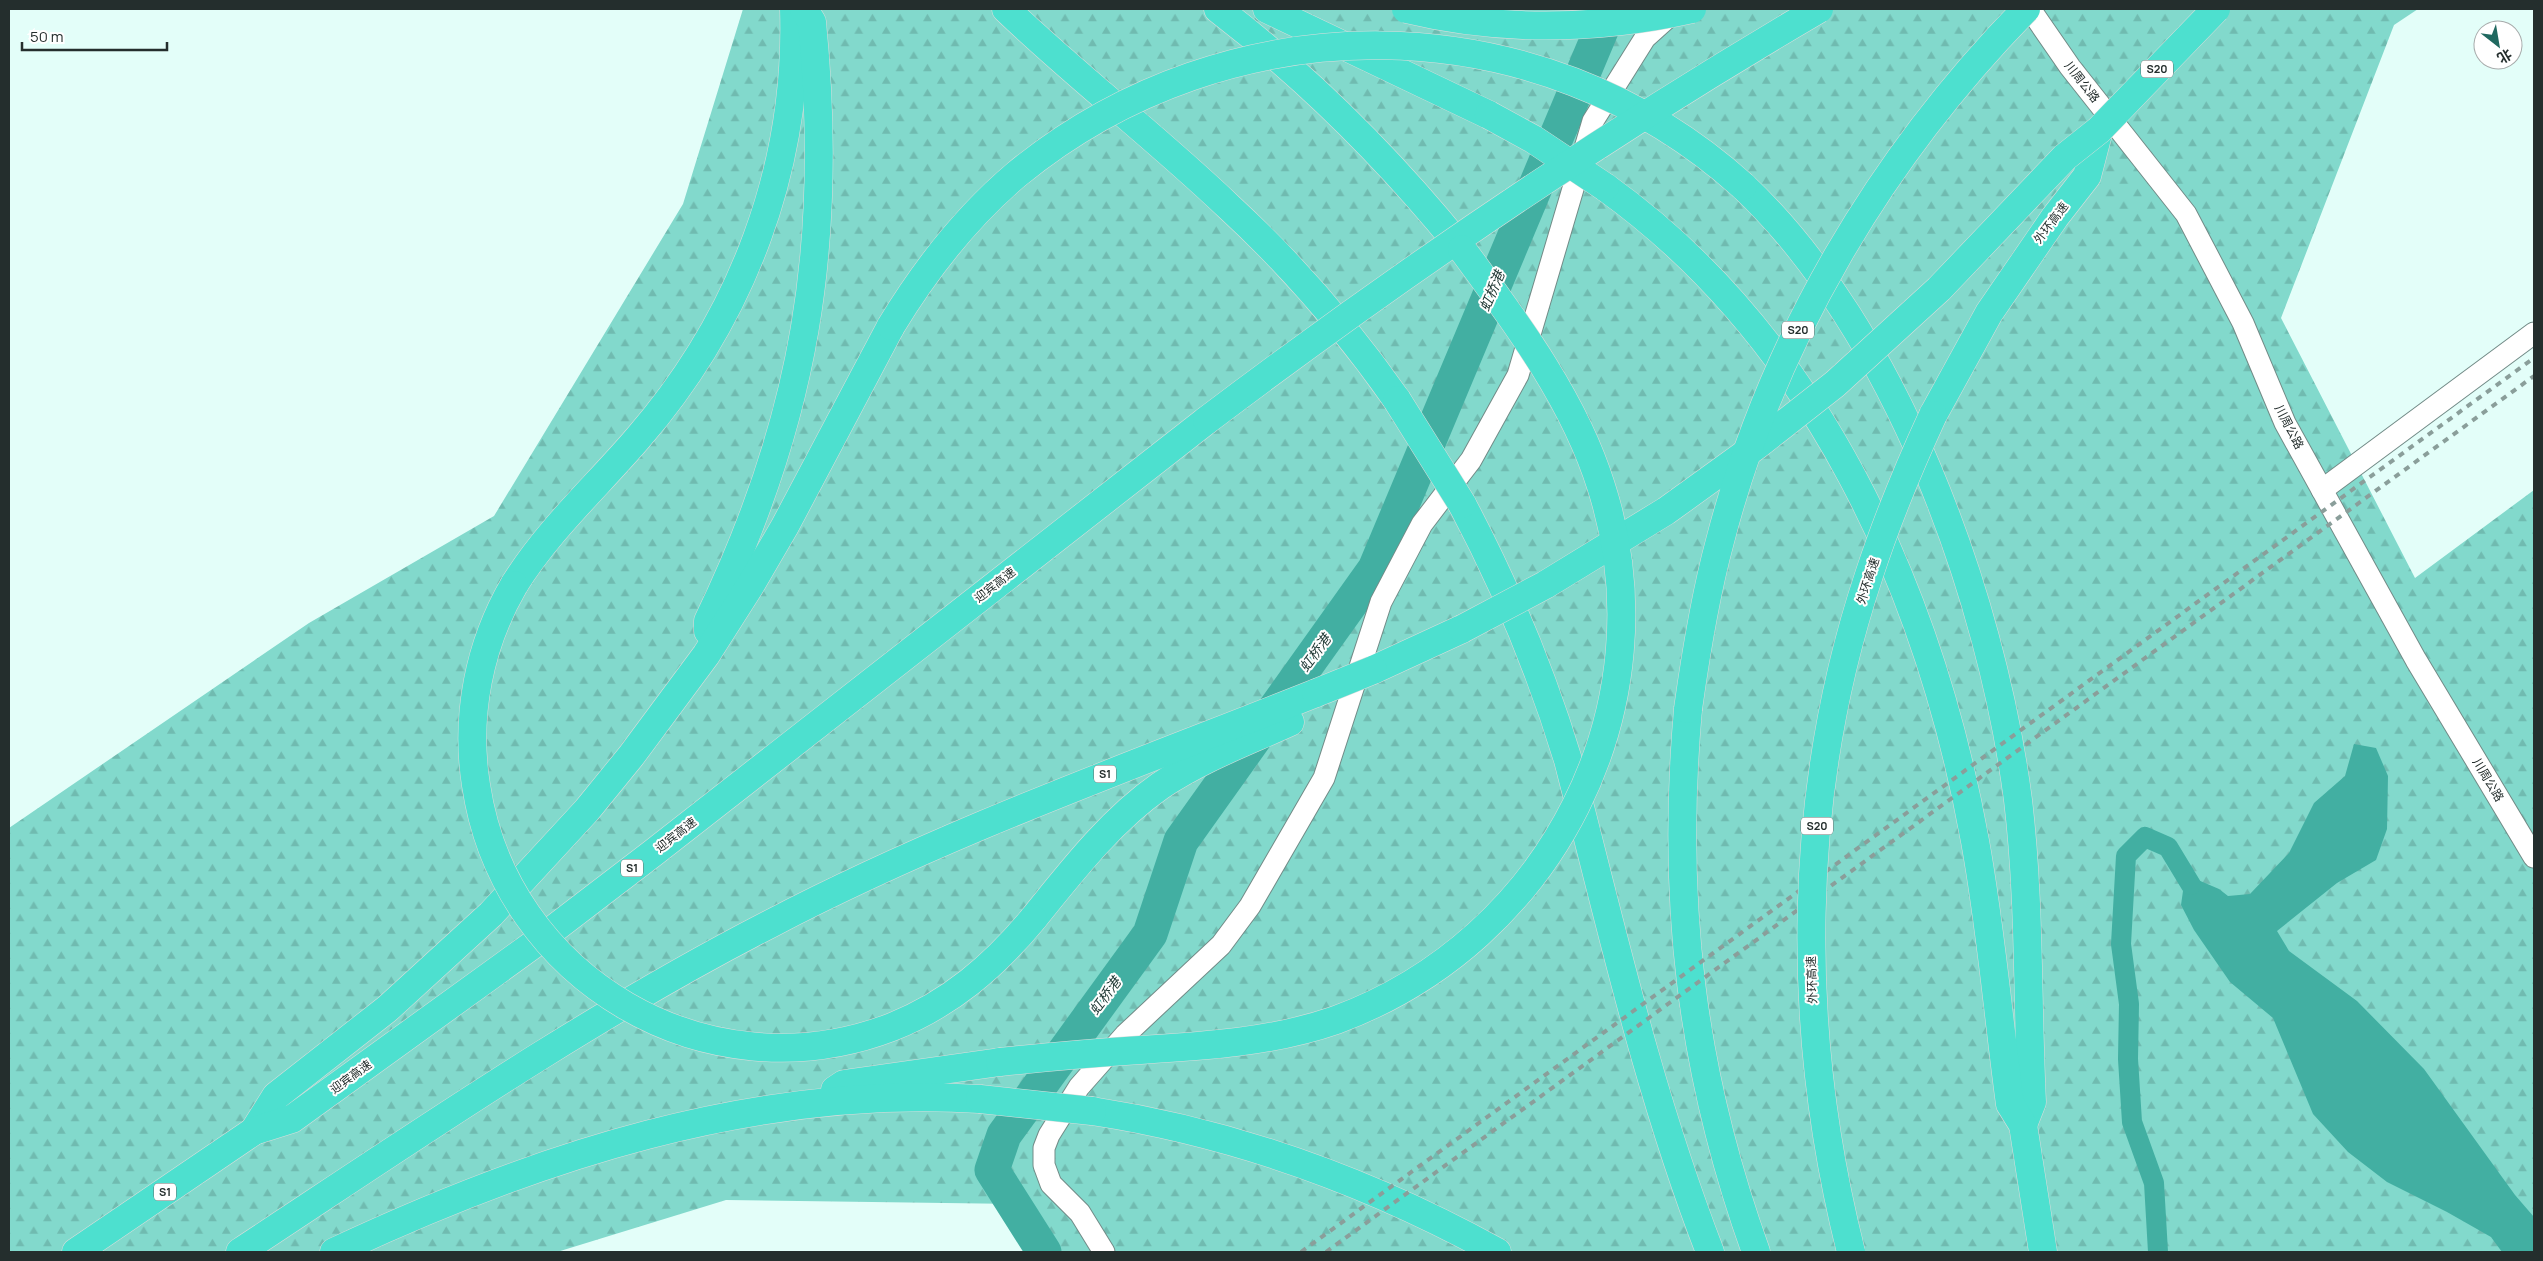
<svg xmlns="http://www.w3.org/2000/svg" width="2543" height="1261" font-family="Manrope,'Noto Sans SC',sans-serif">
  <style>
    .forest { fill: url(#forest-firs) }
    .water { fill: #42afa2 }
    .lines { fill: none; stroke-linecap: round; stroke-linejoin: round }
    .canal { stroke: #42afa2; stroke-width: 20 }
    .river { stroke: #42afa2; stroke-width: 35 }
    .minor-casing { stroke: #728b87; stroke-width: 23 }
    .highway-casing { stroke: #dcdedd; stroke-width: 29 }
    .minor { stroke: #fff; stroke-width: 21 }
    .highway { stroke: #4de0cf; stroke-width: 28 }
    .rail { stroke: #8a9e9a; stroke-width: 4; stroke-dasharray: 6 6; stroke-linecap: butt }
    .highway-bridge-casing { stroke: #dcdedd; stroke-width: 29; stroke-linecap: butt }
    .highway-bridge { stroke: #4de0cf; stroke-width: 28 }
    .labels { text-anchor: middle; stroke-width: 4; stroke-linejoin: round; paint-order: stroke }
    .shield { fill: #fff; stroke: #666d6c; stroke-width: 1 }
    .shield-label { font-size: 11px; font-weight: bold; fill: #242e2d }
    .street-label { font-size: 12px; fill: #242e2d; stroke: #fff }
    .water-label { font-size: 14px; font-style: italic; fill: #1d3632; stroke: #fff }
  </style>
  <defs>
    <pattern id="forest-firs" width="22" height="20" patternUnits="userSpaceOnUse" patternTransform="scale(1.25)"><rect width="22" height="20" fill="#82d9cc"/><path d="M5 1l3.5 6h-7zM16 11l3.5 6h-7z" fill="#70bbb0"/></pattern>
  </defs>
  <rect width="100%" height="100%" fill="#e3fef9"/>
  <!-- forest -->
  <path class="forest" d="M 743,9 L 2418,9 L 2394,25 L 2281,318 L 2415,578 L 2534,490 L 2534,1252 L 1060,1252 L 1027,1204 L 726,1200 L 557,1252 L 9,1252 L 9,828 L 309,623 L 494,516 L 683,204 Z"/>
  <!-- water -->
  <path class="water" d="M 2354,744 L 2376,748 L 2388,776 L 2387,829 L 2376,860 L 2337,883 L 2277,931 L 2289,951 L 2357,1001 L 2424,1069 L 2515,1195 L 2534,1217 L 2534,1252 L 2502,1252 L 2491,1237 L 2447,1212 L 2387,1182 L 2348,1152 L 2313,1114 L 2273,1018 L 2230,982 L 2194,930 L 2181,905 L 2183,891 L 2198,880 L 2219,889 L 2228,896 L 2250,894 L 2289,853 L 2314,803 L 2345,776 Z"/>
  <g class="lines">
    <!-- canal -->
    <path class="canal" d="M 2158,1252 L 2154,1183 L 2132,1122 L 2128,1059 L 2129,1004 L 2121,944 L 2126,856 L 2145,837 L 2168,847 L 2191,885"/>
    <!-- river -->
    <path class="river" d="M 1044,1252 L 992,1170 L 1004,1135 L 1150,934 L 1181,841 L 1375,569 L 1610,9"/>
    <defs>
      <g id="minor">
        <path d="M 2030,9 L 2070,67 L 2186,214 L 2243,323 L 2285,423 L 2416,660 L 2534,857"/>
        <path d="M 2322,490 L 2534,333"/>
        <path d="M 1104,1252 L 1080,1213 L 1051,1184 L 1044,1165 L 1044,1148 L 1049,1135 L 1079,1087 L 1125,1035 L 1221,945 L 1250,906 L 1324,778 L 1381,602 L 1422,524 L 1471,460 L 1518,375 L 1593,121 L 1645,38 L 1675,11"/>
      </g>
      <g id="highway">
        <path d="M 1006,9 C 1078,78 1157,138 1229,207 C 1292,265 1348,330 1397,400"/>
        <path d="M 1218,9 C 1309,79 1390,160 1462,249"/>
        <path d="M 1267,9 L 1489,115"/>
        <path d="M 1743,186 C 1896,330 1991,595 2018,800 C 2030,900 2027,1001 2032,1102 L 2023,1125"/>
        <path d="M 1605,187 C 1817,339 1929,590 1975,841 C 1991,928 1998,1016 2010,1104 L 2023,1125 L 2043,1252"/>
        <path d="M 1933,415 L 1989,313 L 2055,217 L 2087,176 L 2099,130"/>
        <path d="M 1462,504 C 1506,587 1541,671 1568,760 C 1611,926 1648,1092 1710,1252"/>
        <path d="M 514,585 C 548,530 596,487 638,438 C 742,318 799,168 794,9"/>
        <path d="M 708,631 L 708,621 C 805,421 834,243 812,22 L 804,9"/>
        <path d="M 1373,670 L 1462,629"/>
        <path d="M 1688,709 C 1671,901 1691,1071 1756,1252"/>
        <path d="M 1033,919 C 1071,872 1110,821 1160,786 C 1200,759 1246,742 1290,722"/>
        <path d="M 835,1090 L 844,1084 L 1000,1062"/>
        <path d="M 1092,1111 C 1235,1133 1370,1182 1497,1252"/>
        <path d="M 254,1131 L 276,1096 L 387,1009 L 491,914 L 587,810 L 631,756 L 706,655 L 750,586 L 785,526 L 891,326"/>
        <path d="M 76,1252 L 254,1131 L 292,1119 L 534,944 L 653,853 L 1207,420"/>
        <path d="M 240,1252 C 413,1138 585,1019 770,924 C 946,832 1132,766 1316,693"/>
        <path d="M 334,1252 C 536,1157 754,1085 980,1099"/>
      </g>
    </defs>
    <!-- minor casing -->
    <use href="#minor" class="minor-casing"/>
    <!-- highway casing -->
    <use href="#highway" class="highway-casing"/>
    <!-- minor -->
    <use href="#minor" class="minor"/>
    <!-- highway -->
    <use href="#highway" class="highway"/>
    <!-- rail -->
    <g class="rail">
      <path d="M 1301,1252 L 2534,358"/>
      <path d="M 1326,1252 L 2534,376"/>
    </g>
    <defs>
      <g id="highway-bridge">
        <path d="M 1406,9 C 1501,32 1597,30 1692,9"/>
        <path d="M 1489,115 L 1533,139 L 1605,187"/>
        <path d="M 891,326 C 925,270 966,217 1017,174 C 1229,0 1538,1 1743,186"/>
        <path d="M 1397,400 L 1462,504"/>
        <path d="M 1207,420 C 1403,272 1607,133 1819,9"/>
        <path d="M 514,585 C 479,645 465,716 476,785 C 505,980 708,1098 892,1027 C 950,1004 994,966 1033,919"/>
        <path d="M 1462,629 L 1545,585 L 1666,511 L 1756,446 L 1835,384 L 1939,289 L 2065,157 L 2099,130 L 2216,9"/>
        <path d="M 1316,693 L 1373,670"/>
        <path d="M 1688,709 C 1696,652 1705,596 1720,541 C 1772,340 1881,157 2026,9"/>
        <path d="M 1000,1062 C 1047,1057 1093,1053 1140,1050 C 1206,1046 1273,1042 1336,1020 C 1551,941 1672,706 1601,486 C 1574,399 1515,321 1462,249"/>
        <path d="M 980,1099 L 1092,1111"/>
        <path d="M 1851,1252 C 1795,1030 1796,794 1869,575 C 1887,520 1909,467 1933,415"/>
      </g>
    </defs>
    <!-- highway-bridge casing -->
    <use href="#highway-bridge" class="highway-bridge-casing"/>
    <!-- highway-bridge -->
    <use href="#highway-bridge" class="highway-bridge"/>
  </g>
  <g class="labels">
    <!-- shield labels -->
    <g class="shield">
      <rect x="2141" y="60.5" width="32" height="17" rx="4"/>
      <rect x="1782" y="321.5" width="32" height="17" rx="4"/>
      <rect x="1094" y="765.5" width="22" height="17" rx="4"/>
      <rect x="1801" y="817.5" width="32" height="17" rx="4"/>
      <rect x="621" y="859.5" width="22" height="17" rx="4"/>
      <rect x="154" y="1183.5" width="22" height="17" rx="4"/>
    </g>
    <g class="shield-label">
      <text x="2157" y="73">S20</text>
      <text x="1798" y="334">S20</text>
      <text x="1105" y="778">S1</text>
      <text x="1817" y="830">S20</text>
      <text x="632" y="872">S1</text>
      <text x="165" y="1196">S1</text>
    </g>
    <!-- street labels -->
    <g class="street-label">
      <text transform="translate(2082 82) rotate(52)" y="4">川周公路</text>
      <text transform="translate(2051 223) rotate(-53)" y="4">外环高速</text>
      <text transform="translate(2289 427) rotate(63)" y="4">川周公路</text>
      <text transform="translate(1868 581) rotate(-72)" y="4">外环高速</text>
      <text transform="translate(995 585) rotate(-38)" y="4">迎宾高速</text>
      <text transform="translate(2488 780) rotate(59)" y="4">川周公路</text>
      <text transform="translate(676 835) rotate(-38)" y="4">迎宾高速</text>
      <text transform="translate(1812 980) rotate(-92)" y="4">外环高速</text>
      <text transform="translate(351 1077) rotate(-36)" y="4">迎宾高速</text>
    </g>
    <!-- water labels -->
    <g class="water-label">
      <text transform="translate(1492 291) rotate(-67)" y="5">虹桥港</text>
      <text transform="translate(1315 653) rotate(-54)" y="5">虹桥港</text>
      <text transform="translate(1105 996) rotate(-54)" y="5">虹桥港</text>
    </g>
  </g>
  <!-- border -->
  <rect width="2543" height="1261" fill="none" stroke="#242e2d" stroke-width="20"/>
  <!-- north arrow -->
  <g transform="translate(2498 45) rotate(149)"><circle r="24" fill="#ffffff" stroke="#a7abab"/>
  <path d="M0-4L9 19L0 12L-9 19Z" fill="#206960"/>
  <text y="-8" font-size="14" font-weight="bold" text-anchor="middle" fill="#242e2d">北</text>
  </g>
  <!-- scale -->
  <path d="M22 42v8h145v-8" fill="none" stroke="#242e2d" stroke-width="2.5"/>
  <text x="30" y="42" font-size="15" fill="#242e2d" stroke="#ffffff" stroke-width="4" paint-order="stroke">50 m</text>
</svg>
